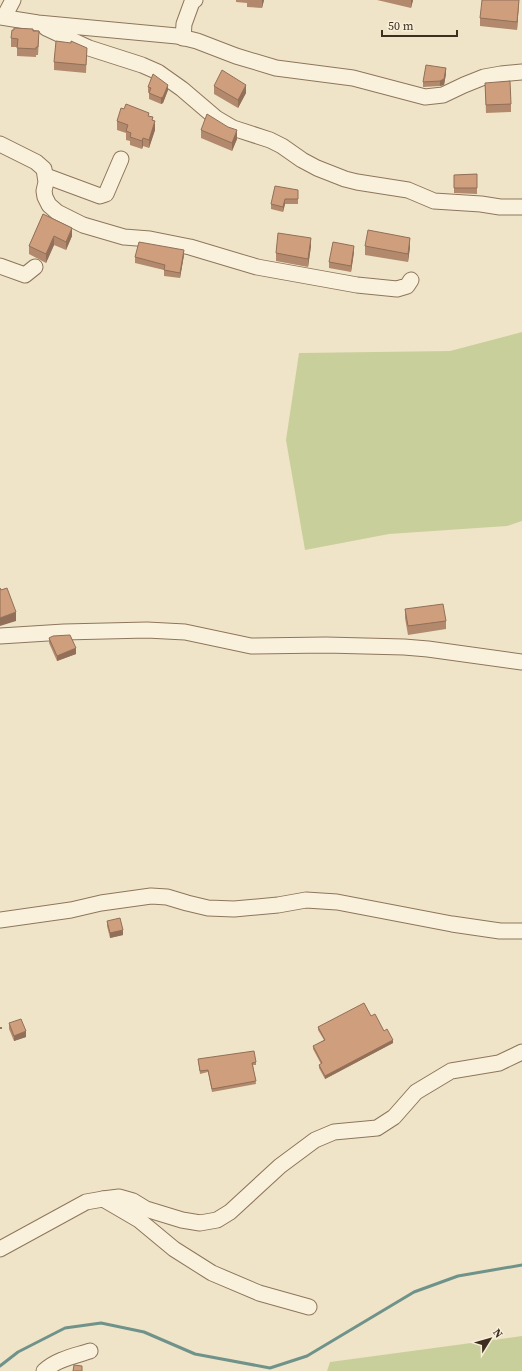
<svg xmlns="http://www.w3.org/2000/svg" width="522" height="1371" font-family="'Source Serif 4',serif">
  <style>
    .green { fill: #c9cf9b }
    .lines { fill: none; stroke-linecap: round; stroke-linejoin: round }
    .stream { stroke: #6f938a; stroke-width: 3 }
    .minor-casing { stroke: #8d765c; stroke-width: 17 }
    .path { stroke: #8d765c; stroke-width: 2; stroke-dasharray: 3 2; stroke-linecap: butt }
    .minor { stroke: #faf1dc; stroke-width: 15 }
    .wall { fill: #b2896c }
    .shaded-wall { fill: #916f58 }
    .building { fill: #cf9f7d; stroke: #916f58 }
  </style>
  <rect width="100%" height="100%" fill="#f0e4c8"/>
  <!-- green -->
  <g class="green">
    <path d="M 522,332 L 522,521 L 507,526 L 389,534 L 305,550 L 286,440 L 299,353 L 450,351 Z"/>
    <path d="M 522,1336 L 522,1371 L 327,1371 L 330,1362 Z"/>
  </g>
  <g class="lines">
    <!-- stream -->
    <path class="stream" d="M 0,1366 L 18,1352 L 65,1328 L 101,1323 L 144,1332 L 195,1354 L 270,1368 L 307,1356 L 414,1292 L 458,1276 L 522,1265"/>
    <defs>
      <g id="minor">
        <path d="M 0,17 L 38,23 L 177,36 L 197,41 L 236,56 L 276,68 L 353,78 L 425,97 L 443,95 L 464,85 L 484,77 L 501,74 L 522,72"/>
        <path d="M 4,17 L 13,0"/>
        <path d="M 46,28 L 89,48 L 142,65 L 158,72 L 182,89 L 216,118 L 233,128 L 270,140 L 282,146 L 302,160 L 317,168 L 345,179 L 357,182 L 408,190 L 434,201 L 481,204 L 500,207 L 522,207"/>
        <path d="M 183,38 L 184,24 L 192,2 L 195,0"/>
        <path d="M 0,144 L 36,162 L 44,169 L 46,182 L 44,191 L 45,197 L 49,205 L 57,212 L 83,225 L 124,237 L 150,239 L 190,247 L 257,267 L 357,285 L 397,289 L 407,286 L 411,280"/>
        <path d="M 46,176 L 100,196 L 106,194 L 121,159"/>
        <path d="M 0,266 L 25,275 L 35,267"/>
        <path d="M 0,636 L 64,632 L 147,630 L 185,632 L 251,646 L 326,645 L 404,647 L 428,649 L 522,662"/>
        <path d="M 0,920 L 71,910 L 101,903 L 151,896 L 167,897 L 187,903 L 208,908 L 234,909 L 278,905 L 306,900 L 337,902 L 452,924 L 500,931 L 522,931"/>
        <path d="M 103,1199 L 139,1220 L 174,1249 L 212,1273 L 259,1293 L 309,1307"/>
        <path d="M 0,1249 L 86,1202 L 103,1199 L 119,1197 L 133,1201 L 146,1209 L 182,1220 L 200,1223 L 217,1220 L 230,1212 L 280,1166 L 315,1140 L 334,1132 L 377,1128 L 394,1117 L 416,1092 L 451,1071 L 499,1063 L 522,1052"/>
        <path d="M 44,1371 C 57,1359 75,1356 90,1351"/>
      </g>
    </defs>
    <!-- minor casing -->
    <use href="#minor" class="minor-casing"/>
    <!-- path -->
    <path class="path" d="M 0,1028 L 2,1028"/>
    <!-- minor -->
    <use href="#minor" class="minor"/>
  </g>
  <!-- wall -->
  <g class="wall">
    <path d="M 236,0 L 264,0 L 262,8 L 247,7 L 247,3 L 236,2 Z"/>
    <path d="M 377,0 L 413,0 L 411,8 Z"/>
    <path d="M 519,0 L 517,30 L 480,26 L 480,18 Z"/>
    <path d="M 33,31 L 39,39 L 38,55 L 36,55 L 36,57 L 17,56 L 17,47 L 11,47 L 11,38 Z"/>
    <path d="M 87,48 L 86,73 L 54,70 L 54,62 Z"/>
    <path d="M 446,74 L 444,85 L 440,86 L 423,87 L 423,82 Z"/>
    <path d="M 485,83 L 511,104 L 511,112 L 486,113 Z"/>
    <path d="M 214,86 L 246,93 L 238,108 L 214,94 Z"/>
    <path d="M 148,87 L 168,90 L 163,103 L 161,104 L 149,99 L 149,93 L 148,92 Z"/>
    <path d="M 149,116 L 153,121 L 155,130 L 149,148 L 143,146 L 142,149 L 130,145 L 130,141 L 126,140 L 126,133 L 117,130 L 117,121 Z"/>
    <path d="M 201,130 L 237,139 L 232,151 L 201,138 Z"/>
    <path d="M 477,174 L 477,194 L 454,193 L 454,175 Z"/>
    <path d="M 298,190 L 298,204 L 285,204 L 283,212 L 271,209 L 271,204 Z"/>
    <path d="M 43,214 L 72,236 L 66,250 L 54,245 L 46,263 L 29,254 L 29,246 Z"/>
    <path d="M 311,246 L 308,267 L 276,261 L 276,253 Z"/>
    <path d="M 365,246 L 410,247 L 408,262 L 365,255 Z"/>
    <path d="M 354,252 L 351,272 L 329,268 L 329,262 Z"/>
    <path d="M 184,255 L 180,278 L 164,276 L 164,270 L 135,263 L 135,257 Z"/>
    <path d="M 405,609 L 446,621 L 446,629 L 408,635 L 405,618 Z"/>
    <path d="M 49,638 L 76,654 L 57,661 L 49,643 Z"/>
    <path d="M 107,921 L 123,935 L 110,938 L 107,926 Z"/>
    <path d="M 371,1016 L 393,1043 L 325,1079 L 319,1068 L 319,1065 L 321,1064 L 313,1049 L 313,1046 L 324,1040 L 318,1030 L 318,1027 Z"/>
    <path d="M 9,1023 L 26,1037 L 14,1041 L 9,1029 Z"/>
    <path d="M 198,1059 L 256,1062 L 256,1065 L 253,1065 L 256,1084 L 212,1092 L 208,1072 L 200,1074 Z"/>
  </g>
  <!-- shaded-wall -->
  <g class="shaded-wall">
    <path d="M 262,0 L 264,0 L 262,8 Z"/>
    <path d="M 411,0 L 413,0 L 411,8 Z"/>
    <path d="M 519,0 L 519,3 L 517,30 L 517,22 Z"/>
    <path d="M 446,68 L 446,74 L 444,85 L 440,86 L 440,81 Z"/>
    <path d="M 168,85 L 168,90 L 163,103 L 161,104 L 161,98 Z"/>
    <path d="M 246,85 L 246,93 L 238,108 L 238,100 Z"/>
    <path d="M 155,121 L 155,130 L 149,148 L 149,140 Z"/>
    <path d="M 237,130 L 237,139 L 232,151 L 232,143 Z"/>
    <path d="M 143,138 L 143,146 L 142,149 L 142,141 Z"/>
    <path d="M 285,199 L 285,204 L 283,212 L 283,207 Z"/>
    <path d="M 72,228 L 72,236 L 66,250 L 66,242 Z"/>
    <path d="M 54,236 L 54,245 L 46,263 L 46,254 Z"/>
    <path d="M 311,238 L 311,246 L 308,267 L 308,259 Z"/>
    <path d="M 410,238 L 410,247 L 408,262 L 408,254 Z"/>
    <path d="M 354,246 L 354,252 L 351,272 L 351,266 Z"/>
    <path d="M 184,250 L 184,255 L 180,278 L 180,273 Z"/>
    <path d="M 16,612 L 16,621 L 0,626 L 0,618 Z"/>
    <path d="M 76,648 L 76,654 L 57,661 L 57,656 Z"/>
    <path d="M 123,930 L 123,935 L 110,938 L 110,933 Z"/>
    <path d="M 26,1031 L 26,1037 L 14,1041 L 14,1036 Z"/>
    <path d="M 393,1040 L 393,1043 L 325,1079 L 325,1076 Z"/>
  </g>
  <!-- building -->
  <g class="building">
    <path d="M 482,0 L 519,0 L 517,22 L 480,18 Z"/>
    <path d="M 14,28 L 33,29 L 33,31 L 39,31 L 38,47 L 36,47 L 36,49 L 17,48 L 18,39 L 11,38 L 12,30 L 14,30 Z"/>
    <path d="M 56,41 L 71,43 L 71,41 L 87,48 L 86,65 L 54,62 Z"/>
    <path d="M 426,65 L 446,68 L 444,79 L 440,81 L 423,82 Z"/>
    <path d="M 222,70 L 246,85 L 238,100 L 214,86 Z"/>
    <path d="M 153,74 L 168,85 L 163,97 L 161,98 L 149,93 L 151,88 L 148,87 Z"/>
    <path d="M 510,81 L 511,104 L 486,105 L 485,83 Z"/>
    <path d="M 126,104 L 149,113 L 148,116 L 153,117 L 152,120 L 155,121 L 149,140 L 143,138 L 142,141 L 130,137 L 131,133 L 126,131 L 128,125 L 117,121 L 121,108 L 124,109 Z"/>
    <path d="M 207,114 L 228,127 L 237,130 L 232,143 L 201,130 Z"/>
    <path d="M 477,174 L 477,188 L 454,188 L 454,175 Z"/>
    <path d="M 275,186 L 298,190 L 298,199 L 285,199 L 283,207 L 271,204 Z"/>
    <path d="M 43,214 L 72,228 L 66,242 L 54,236 L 46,254 L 29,246 Z"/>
    <path d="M 368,230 L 410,238 L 408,254 L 365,246 Z"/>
    <path d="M 278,233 L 311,238 L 308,259 L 276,253 Z"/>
    <path d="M 139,242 L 184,250 L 180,273 L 164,270 L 165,265 L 135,257 Z"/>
    <path d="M 333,242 L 354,246 L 351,266 L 329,262 Z"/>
    <path d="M 0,588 L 1,590 L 7,588 L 16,612 L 0,618 Z"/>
    <path d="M 443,604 L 446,621 L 408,626 L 405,609 Z"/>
    <path d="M 70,635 L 76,648 L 57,656 L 49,638 L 53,636 Z"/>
    <path d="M 120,918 L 123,930 L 110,933 L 107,921 Z"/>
    <path d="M 364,1003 L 371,1016 L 375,1014 L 384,1031 L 387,1029 L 393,1040 L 325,1076 L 319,1065 L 322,1063 L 313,1046 L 325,1040 L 318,1027 Z"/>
    <path d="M 21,1019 L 26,1031 L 14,1036 L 9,1023 Z"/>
    <path d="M 254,1051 L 256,1062 L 252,1063 L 256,1081 L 212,1089 L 208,1070 L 200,1071 L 198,1059 Z"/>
    <path d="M 74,1365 L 82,1366 L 82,1371 L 73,1371 Z"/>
  </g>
  <!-- north arrow -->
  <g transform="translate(490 1339) rotate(53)" stroke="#f7eed8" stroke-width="3" paint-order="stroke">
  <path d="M0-3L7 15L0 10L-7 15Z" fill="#3d2e20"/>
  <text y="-6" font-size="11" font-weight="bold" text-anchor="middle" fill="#3d2e20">N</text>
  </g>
  <!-- scale -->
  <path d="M382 30v6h75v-6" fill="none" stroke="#3d2e20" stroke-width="2"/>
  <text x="388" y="30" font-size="12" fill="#3d2e20" stroke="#f7eed8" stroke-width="3" paint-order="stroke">50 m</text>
</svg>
